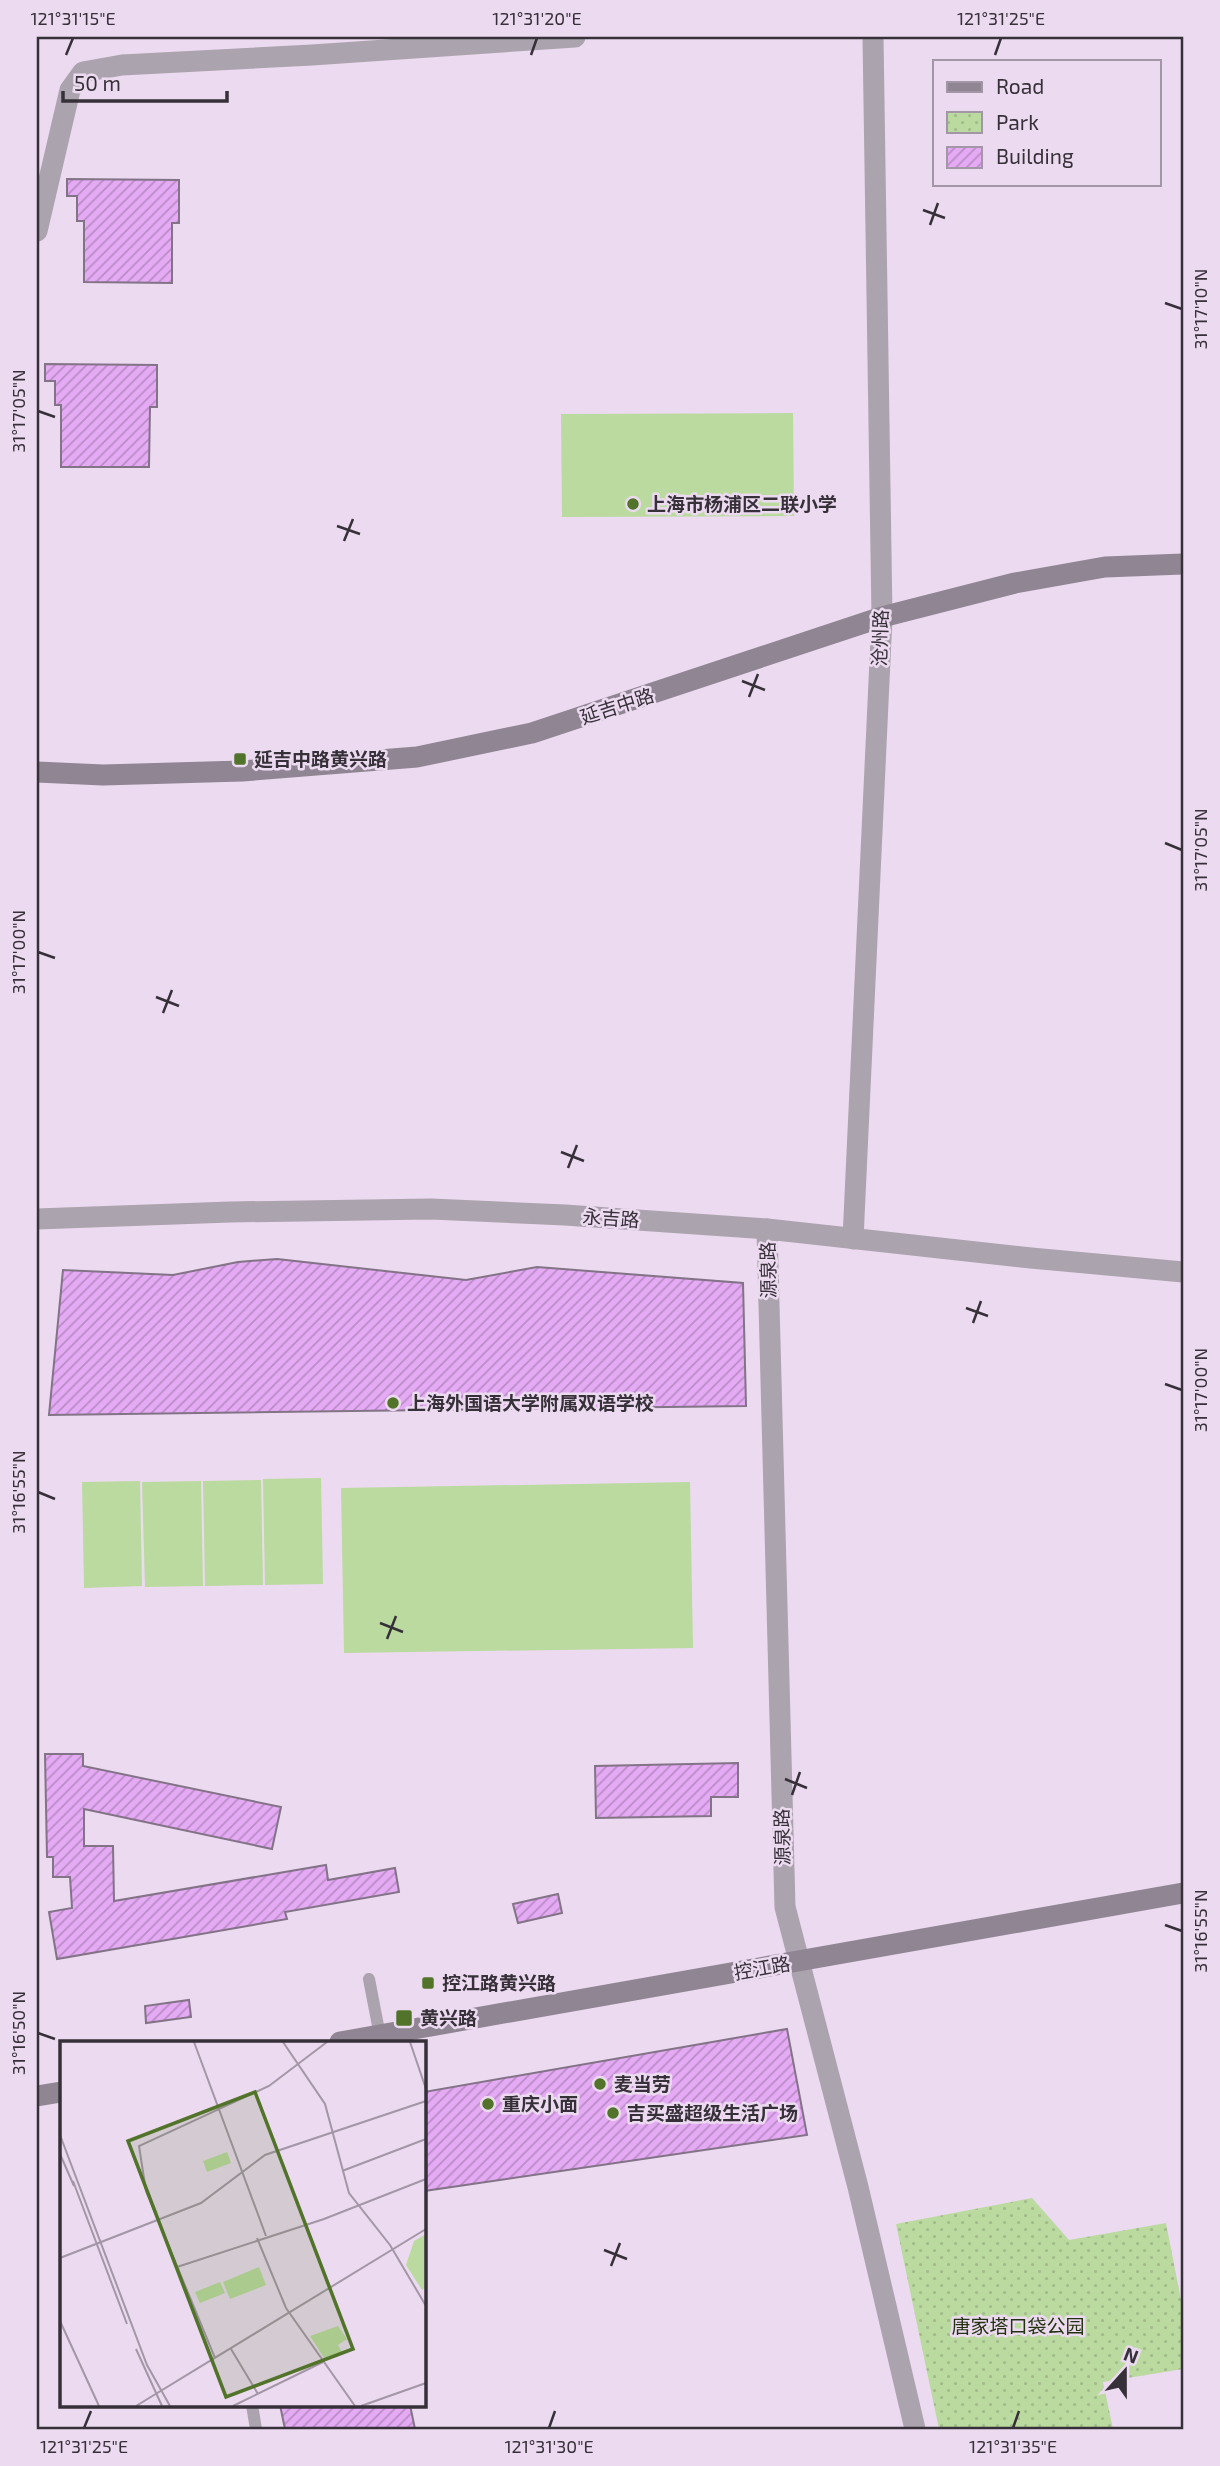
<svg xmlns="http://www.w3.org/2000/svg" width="1220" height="2466" font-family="'Exo 2','Noto Sans SC',sans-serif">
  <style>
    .green { fill: #bbda9f }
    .park { fill: url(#park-dots) }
    .building { fill: url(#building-hatch); stroke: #827386; stroke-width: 2 }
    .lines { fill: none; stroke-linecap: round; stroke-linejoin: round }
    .lane { stroke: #aba3ad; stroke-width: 12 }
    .street { stroke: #aba3ad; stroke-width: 21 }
    .secondary { stroke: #908593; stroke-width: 21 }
    .ticks { fill: none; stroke: #363038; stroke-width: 2.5 }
    .poi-dot { fill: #51732a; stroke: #ecdaf0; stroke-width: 2.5 }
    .labels { text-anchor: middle; stroke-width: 5; stroke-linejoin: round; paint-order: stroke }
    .poi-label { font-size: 19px; font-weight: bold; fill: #363038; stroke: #ecdaf0; text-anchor: start }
    .street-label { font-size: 19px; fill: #363038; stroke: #ecdaf0 }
    .park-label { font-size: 19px; fill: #22320f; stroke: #ecdaf0 }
    .inset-road { fill: none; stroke: #a396a6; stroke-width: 2 }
    .view { fill: #51732a; fill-opacity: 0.15; stroke: #51732a; stroke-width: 3.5 }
    .inset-edge { fill: none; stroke: #363038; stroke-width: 3.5 }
    .neatline { fill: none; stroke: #363038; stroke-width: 2.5 }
    .ticks-label { font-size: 18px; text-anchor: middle; fill: #363038 }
  </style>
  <defs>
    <pattern id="park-dots" width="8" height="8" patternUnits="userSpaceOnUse" patternTransform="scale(1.75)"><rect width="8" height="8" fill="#bbda9f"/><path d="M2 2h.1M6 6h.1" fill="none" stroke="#a1bb8a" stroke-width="1.8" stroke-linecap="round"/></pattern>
    <pattern id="building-hatch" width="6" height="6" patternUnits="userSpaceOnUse" patternTransform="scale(1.75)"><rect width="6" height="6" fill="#e5aaf4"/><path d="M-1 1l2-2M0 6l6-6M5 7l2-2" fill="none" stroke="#ba8bc7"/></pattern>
  </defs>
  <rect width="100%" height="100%" fill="#ecdaf0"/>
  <!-- green -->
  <g class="green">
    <path d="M 793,413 L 794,516 L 562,517 L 561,414 Z"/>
    <path d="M 321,1478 L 323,1584 L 265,1585 L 263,1479 Z"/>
    <path d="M 261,1480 L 263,1585 L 205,1586 L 203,1481 Z"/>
    <path d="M 140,1481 L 142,1586 L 84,1588 L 82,1482 Z"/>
    <path d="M 201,1481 L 203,1586 L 145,1587 L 142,1482 Z"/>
    <path d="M 690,1482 L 693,1648 L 344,1653 L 341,1488 Z"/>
  </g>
  <!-- park -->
  <path class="park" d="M 1032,2198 L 1069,2240 L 1166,2223 L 1183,2310 L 1183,2369 L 1103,2382 L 1113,2429 L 939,2429 L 896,2224 Z"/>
  <!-- building -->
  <g class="building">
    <path d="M 67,179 L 179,180 L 179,223 L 172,223 L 172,283 L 84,282 L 84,221 L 77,221 L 77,196 L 67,196 Z"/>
    <path d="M 45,364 L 157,365 L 157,407 L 150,407 L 149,467 L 61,467 L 61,405 L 55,405 L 55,381 L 45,381 Z"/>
    <path d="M 277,1259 L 466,1280 L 537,1267 L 743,1283 L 746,1406 L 49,1415 L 63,1270 L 173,1275 L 238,1262 Z"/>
    <path d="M 45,1754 L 83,1754 L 83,1766 L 281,1807 L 272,1849 L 84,1809 L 84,1846 L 113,1846 L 114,1901 L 326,1865 L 328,1880 L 395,1868 L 399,1892 L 285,1912 L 287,1919 L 57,1959 L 49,1912 L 72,1908 L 70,1877 L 53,1877 L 53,1857 L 47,1857 Z"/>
    <path d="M 738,1763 L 738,1797 L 711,1797 L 711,1816 L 596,1818 L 595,1766 Z"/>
    <path d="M 558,1894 L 562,1913 L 518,1923 L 513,1904 Z"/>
    <path d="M 189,2000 L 191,2017 L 146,2023 L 145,2006 Z"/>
    <path d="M 787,2029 L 807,2135 L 424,2191 L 424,2092 Z"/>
    <path d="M 280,2405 L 410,2405 L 415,2429 L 285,2429 Z"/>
  </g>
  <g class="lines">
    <!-- lane -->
    <g class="lane">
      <path d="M 369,1979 L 380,2036"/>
      <path d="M 252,2405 L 256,2429"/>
    </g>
    <!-- street -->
    <g class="street">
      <path d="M 37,231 L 70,90 L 83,72 L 122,65 L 312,55 L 575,37"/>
      <path d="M 37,1219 L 230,1212 L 431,1209 L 565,1215 L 767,1229 L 1031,1258 L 1183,1272"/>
      <path d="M 767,1229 L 785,1907 L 858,2187 L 915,2429"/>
      <path d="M 853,1239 L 882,617 L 873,37"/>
    </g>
    <!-- secondary -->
    <g class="secondary">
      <path d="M 37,772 L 103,775 L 242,771 L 417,757 L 532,733 L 882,617 L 1015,583 L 1105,567 L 1183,564"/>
      <path d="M 340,2042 L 1183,1893"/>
      <path d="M 37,2096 L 61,2092"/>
    </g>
  </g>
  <!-- ticks -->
  <path class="ticks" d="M 66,55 L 73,38M 531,55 L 537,38M 995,55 L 1001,38M 923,210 L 945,218M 930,225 L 938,203M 1165,303 L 1182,309M 38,411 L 55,417M 337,526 L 360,534M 344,541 L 353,519M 742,681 L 765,690M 749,697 L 758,674M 1165,843 L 1182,850M 38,952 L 55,958M 156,997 L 179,1006M 163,1013 L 172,990M 561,1152 L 584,1161M 568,1168 L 577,1145M 966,1308 L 988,1316M 973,1323 L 981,1301M 1165,1384 L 1182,1390M 38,1492 L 55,1499M 380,1623 L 403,1632M 387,1639 L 396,1616M 785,1779 L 807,1788M 792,1795 L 800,1772M 1165,1925 L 1182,1931M 38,2033 L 55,2039M 604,2250 L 627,2259M 611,2266 L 620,2243M 84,2428 L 91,2411M 549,2428 L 555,2411M 1013,2428 L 1019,2411"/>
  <!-- markers -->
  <g class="poi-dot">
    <circle cx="633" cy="504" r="7"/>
    <rect x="233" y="752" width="14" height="14" rx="3.5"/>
    <circle cx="393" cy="1403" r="7"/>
    <rect x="421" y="1976" width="14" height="14" rx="3.5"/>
    <rect x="395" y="2009" width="18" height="18" rx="3.5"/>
    <circle cx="600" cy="2084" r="7"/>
    <circle cx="488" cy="2104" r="7"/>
    <circle cx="613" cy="2113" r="7"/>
  </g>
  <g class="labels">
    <!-- poi labels -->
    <g class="poi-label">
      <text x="647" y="511">上海市杨浦区二联小学</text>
      <text x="254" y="766">延吉中路黄兴路</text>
      <text x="407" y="1410">上海外国语大学附属双语学校</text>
      <text x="442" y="1990">控江路黄兴路</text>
      <text x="420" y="2025">黄兴路</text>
      <text x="614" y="2091">麦当劳</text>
      <text x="502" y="2111">重庆小面</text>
      <text x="627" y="2120">吉买盛超级生活广场</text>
    </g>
    <!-- street labels -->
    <g class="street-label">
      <text transform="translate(880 638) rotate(-88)" y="7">沧州路</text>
      <text transform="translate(617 706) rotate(-18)" y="7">延吉中路</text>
      <text transform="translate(611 1218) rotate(4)" y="7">永吉路</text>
      <text transform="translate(768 1270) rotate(-91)" y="7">源泉路</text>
      <text transform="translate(782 1837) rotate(-91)" y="7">源泉路</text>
      <text transform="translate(762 1968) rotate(-10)" y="7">控江路</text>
    </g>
    <!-- park labels -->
    <g class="park-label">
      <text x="1018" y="2333">唐家塔口袋公园</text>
    </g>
  </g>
  <!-- overview -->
  <g transform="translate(60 2041)">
    <rect width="366" height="366" fill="#ecdaf0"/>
    <path d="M 167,111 L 171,122 L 147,131 L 143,120 ZM 199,226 L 206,244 L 170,258 L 163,241 ZM 160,241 L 165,252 L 140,262 L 135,251 Z" fill="#bbda9f"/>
    <path d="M 366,193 L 366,247 L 362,249 L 346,224 L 354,200 ZM 278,285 L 287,298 L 278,304 L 282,311 L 264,317 L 250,295 Z" fill="#bbda9f"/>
    <path class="inset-road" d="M 134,1 L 206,195M 223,1 L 265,63 L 289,152 L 330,204 L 366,265M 350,1 L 366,48M 0,94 L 87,324 L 110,365M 0,113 L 14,145M 282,130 L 366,98M 13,140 L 67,283M 197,197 L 226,267 L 295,365M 0,217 L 141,162 L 205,114 L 366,60M 117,226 L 264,178 L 366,138M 0,280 L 39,365M 76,308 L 102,365M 171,308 L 198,353M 155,317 L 86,150 L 79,105 L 209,45 L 267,1M 76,365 L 366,188M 173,365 L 263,321M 301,365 L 366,342"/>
    <path class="view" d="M 195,51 L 293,308 L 166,356 L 68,100 Z"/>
    <rect width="366" height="366" class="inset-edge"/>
  </g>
  <!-- border -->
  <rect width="1220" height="2466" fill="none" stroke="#ecdaf0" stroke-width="77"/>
  <!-- legend -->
  <rect x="933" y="60" width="228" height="126" fill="#ecdaf0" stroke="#a396a6" stroke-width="2"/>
  <rect x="947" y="82" width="35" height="10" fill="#908593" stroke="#a396a6" stroke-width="2"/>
  <text x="996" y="94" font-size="21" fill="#363038">Road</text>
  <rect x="947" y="112" width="35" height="21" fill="url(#park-dots)" stroke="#a396a6" stroke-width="2"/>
  <text x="996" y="130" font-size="21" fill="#363038">Park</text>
  <rect x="947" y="147" width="35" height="21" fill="url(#building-hatch)" stroke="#a396a6" stroke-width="2"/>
  <text x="996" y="164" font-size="21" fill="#363038">Building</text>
  <!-- north arrow -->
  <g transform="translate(1125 2371) rotate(21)" stroke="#ecdaf0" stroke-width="5" paint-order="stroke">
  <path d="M0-5L12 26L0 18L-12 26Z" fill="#363038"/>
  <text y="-10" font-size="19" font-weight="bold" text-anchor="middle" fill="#363038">N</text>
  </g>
  <!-- scale -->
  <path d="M63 91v10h164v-10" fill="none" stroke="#363038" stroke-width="3.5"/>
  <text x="74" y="91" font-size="21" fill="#363038" stroke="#ecdaf0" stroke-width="5" paint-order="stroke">50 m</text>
  <rect x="38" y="38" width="1144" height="2390" class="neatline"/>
  <g class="ticks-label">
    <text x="73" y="25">121°31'15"E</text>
    <text x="537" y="25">121°31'20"E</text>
    <text x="1001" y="25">121°31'25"E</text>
    <text transform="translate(1201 309) rotate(-90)" y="6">31°17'10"N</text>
    <text transform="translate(19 411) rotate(-90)" y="6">31°17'05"N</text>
    <text transform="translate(1201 850) rotate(-90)" y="6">31°17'05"N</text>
    <text transform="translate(19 952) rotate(-90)" y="6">31°17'00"N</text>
    <text transform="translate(1201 1390) rotate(-90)" y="6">31°17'00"N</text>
    <text transform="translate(19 1492) rotate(-90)" y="6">31°16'55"N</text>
    <text transform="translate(1201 1931) rotate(-90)" y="6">31°16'55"N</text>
    <text transform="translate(19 2033) rotate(-90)" y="6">31°16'50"N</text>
    <text x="84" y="2453">121°31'25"E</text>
    <text x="549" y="2453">121°31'30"E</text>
    <text x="1013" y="2453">121°31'35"E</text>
  </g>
</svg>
